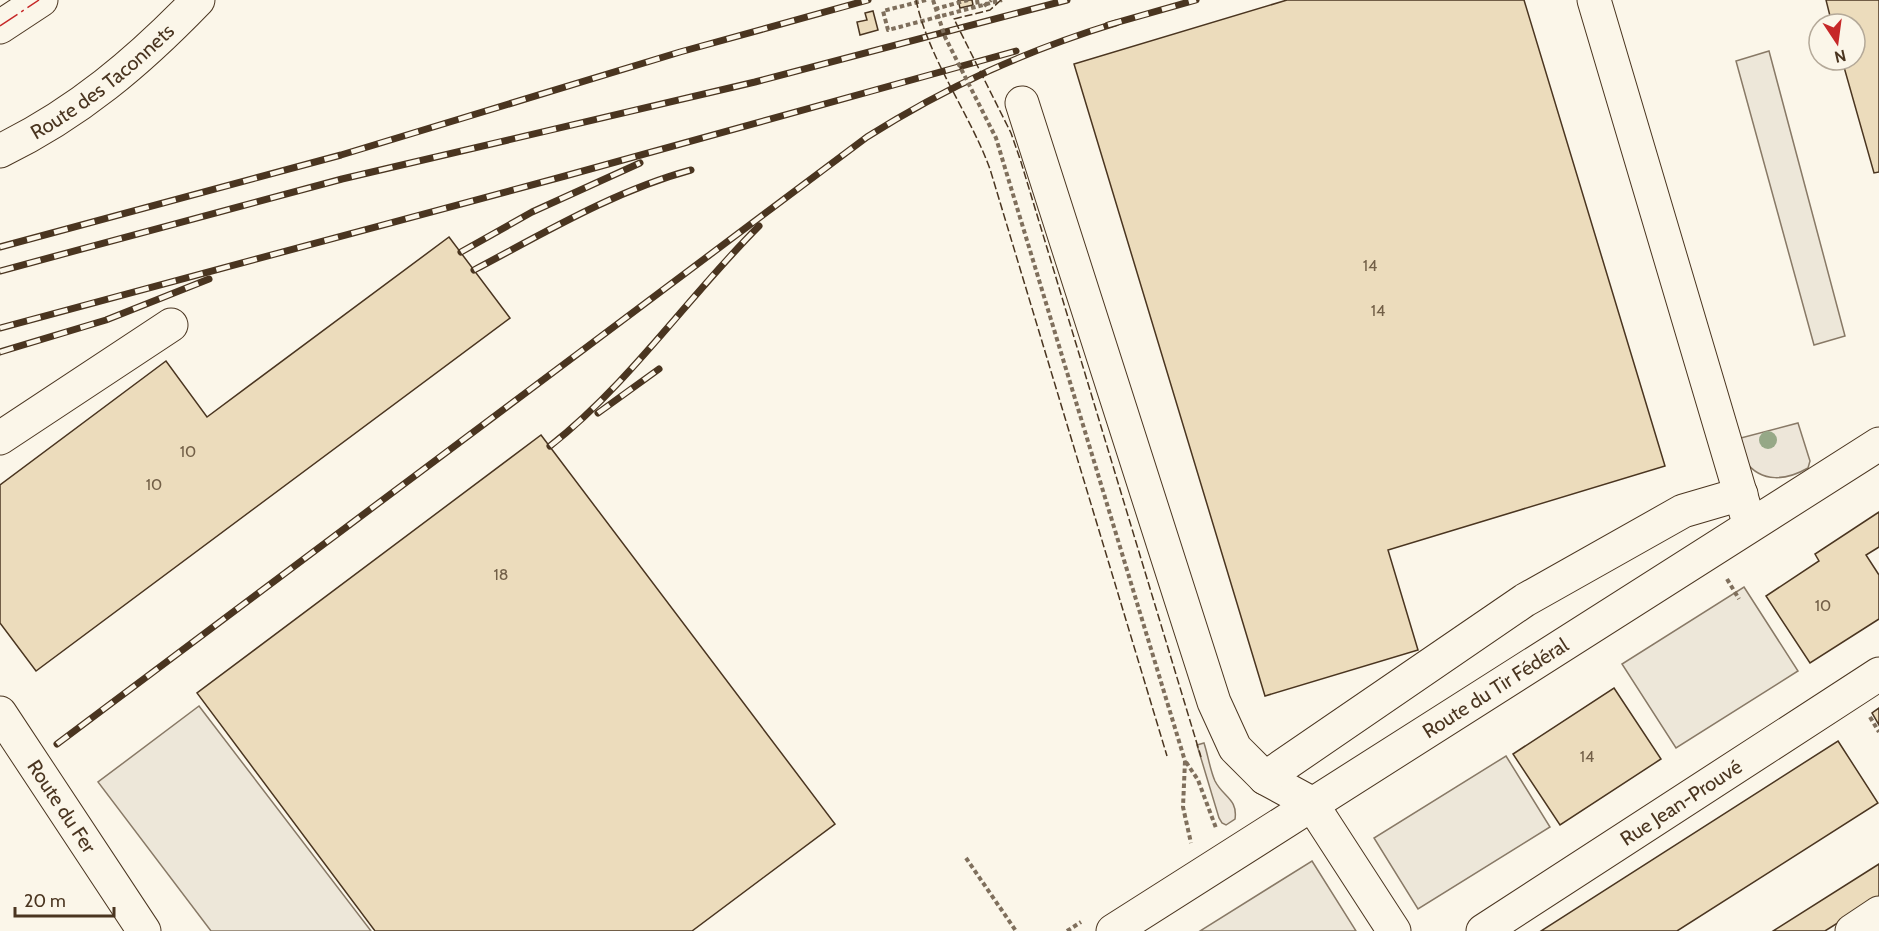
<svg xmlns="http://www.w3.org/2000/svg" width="1879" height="931" font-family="Cabin,sans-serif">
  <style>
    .green { fill: #ede6d9; stroke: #887966; stroke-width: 1.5 }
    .parking { fill: #ede7d9; stroke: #887966; stroke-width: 1.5 }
    .building { fill: #ecdcbc; stroke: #4a3520; stroke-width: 1.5 }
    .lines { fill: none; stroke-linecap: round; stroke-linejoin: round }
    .minor-casing { stroke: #4a3520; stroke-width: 35 }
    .path { stroke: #7f6f5c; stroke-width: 4; stroke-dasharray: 4.5 3; stroke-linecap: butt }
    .minor { stroke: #fbf6e9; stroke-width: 33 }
    .rail-casing { stroke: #4a3520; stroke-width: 7 }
    .rail { stroke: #fbf6e9; stroke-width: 4.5; stroke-dasharray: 14; stroke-linecap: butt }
    .path-bridge { stroke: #7f6f5c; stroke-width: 4; stroke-dasharray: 4.5 3; stroke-linecap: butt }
    .fence { stroke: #4a3520; stroke-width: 1.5; stroke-dasharray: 8 3; stroke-linecap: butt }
    .power { stroke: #c62828; stroke-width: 1.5; stroke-dasharray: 21 4.5 3 4.5; stroke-linecap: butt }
    .tree { fill: #96a887 }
    .labels { text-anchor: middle; stroke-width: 4.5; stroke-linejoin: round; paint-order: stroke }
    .number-label { font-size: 16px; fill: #725f47 }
    .street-label { font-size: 20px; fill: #4a3520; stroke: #fbf6e9 }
  </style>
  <rect width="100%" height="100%" fill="#fbf6e9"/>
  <!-- green -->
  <g class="green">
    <path d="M 1798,423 L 1810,461 L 1808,468 C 1787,480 1762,484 1745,461 C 1741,455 1740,446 1737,439 Z"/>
    <path d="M 1204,743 C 1208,755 1210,770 1215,781 C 1223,797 1238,799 1235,819 L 1226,825 L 1222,823 L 1219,818 L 1197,745 Z"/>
  </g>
  <!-- parking -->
  <g class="parking">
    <path d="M 1769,51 L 1845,336 L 1814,345 L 1736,61 Z"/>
    <path d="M 1744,587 L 1798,671 L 1676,748 L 1622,664 Z"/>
    <path d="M 199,706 L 371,931 L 211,931 L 98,782 Z"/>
    <path d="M 1506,756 L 1550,827 L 1418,909 L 1374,838 Z"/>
    <path d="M 1312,861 L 1356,931 L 1200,931 Z"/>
  </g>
  <!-- building -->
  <g class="building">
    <path d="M 958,0 L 972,0 L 973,5 L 960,8 Z"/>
    <path d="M 1287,0 L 1524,0 L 1665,466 L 1388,550 L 1418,650 L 1265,696 L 1074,64 Z"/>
    <path d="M 1826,0 L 1879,0 L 1879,172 L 1874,173 L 1842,60 L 1855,60 L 1855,24 L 1832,24 Z"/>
    <path d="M 873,11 L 878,30 L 860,35 L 857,22 L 867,20 L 865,13 Z"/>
    <path d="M 449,237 L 510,318 L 36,671 L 0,623 L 0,485 L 166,361 L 207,417 Z"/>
    <path d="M 541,435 L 835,824 L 692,931 L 375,931 L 197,693 Z"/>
    <path d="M 1879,512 L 1879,547 L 1866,555 L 1879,575 L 1879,619 L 1810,663 L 1766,596 L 1819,561 L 1815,554 Z"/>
    <path d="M 1614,688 L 1661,759 L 1560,825 L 1513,754 Z"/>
    <path d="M 1879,708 L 1879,725 L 1872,713 Z"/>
    <path d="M 1838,741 L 1878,803 L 1677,931 L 1541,931 Z"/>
    <path d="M 1879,864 L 1879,897 L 1825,931 L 1773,931 Z"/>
  </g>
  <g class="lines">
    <defs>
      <g id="minor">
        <path d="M 1594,0 L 1747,516"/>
        <path d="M 0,27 L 41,0"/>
        <path d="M 1022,103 L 1214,702 L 1235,748 L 1265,778 L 1311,803 L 1394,931"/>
        <path id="s1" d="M 0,151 C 78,113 138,62 198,0"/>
        <path d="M 0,438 L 171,325"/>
        <path id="s2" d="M 0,713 L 144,931"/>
        <path d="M 1265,778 L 1525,600 L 1683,511 L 1741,494"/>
        <path id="s3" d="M 1113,931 L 1879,444"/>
        <path id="s4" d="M 1483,931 L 1879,674"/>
        <path d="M 1852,931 L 1879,913"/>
      </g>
    </defs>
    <!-- minor casing -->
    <use href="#minor" class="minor-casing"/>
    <!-- path -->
    <g class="path">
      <path d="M 926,0 L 883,11 L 888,30 L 1002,0"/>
      <path d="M 977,0 L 978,6"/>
      <path d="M 935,9 L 968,0"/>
      <path d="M 1727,579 L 1739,599"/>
      <path d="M 1870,717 L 1879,732"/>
      <path d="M 1185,761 L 1183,807 L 1191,843"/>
      <path d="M 1186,762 L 1198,780 L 1216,828"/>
      <path d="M 966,858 L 1016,931"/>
      <path d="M 1067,931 L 1081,922"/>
    </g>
    <!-- minor -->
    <use href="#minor" class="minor"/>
    <defs>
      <g id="rail">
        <path d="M 1108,25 L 1196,0"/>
        <path d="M 0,247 L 341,155 L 680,52 L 868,0"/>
        <path d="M 461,252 L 532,212 L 640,163"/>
        <path d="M 474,270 C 544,233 614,191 691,170"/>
        <path d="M 0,271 L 342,179 L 755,82 L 1067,0"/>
        <path d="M 0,328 L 565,176 L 1016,51"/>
        <path d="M 0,352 L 106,320 L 209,279"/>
        <path d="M 598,413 L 659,369"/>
        <path d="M 550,446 C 630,383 687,298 759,226"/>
        <path d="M 57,744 L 867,137 C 948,86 1025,51 1116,23"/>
      </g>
    </defs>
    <!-- rail casing -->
    <use href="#rail" class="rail-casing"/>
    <!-- rail -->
    <use href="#rail" class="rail"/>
    <!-- path-bridge -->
    <g class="path-bridge">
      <path d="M 933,0 L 945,37 L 996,138 L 1005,168 L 1185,761"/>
      <path d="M 984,6 L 991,0"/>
    </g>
    <!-- fence -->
    <g class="fence">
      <path d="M 916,0 C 929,60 969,112 990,169 L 1167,756"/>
      <path d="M 1001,0 L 990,10 L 954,19 L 1011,133 L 1021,162 L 1201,757"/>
    </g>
    <!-- power -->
    <path class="power" d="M 0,26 L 39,0"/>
  </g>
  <!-- trees -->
  <circle class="tree" cx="1768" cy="440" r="9"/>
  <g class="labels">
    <!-- number labels -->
    <g class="number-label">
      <text x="1370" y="271">14</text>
      <text x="1378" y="316">14</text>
      <text x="188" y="457">10</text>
      <text x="154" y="490">10</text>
      <text x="501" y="580">18</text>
      <text x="1823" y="611">10</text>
      <text x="1587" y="762">14</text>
    </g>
    <!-- street labels -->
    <g class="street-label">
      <text dy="7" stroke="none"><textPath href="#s1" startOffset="124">Route des Taconnets</textPath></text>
      <text dy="7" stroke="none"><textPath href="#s3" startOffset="453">Route du Tir Fédéral</textPath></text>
      <text dy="7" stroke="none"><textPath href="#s4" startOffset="236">Rue Jean-Prouvé</textPath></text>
      <text dy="7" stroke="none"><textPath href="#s2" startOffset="112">Route du Fer</textPath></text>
    </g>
  </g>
  <!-- north arrow -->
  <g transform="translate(1837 42) rotate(167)"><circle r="28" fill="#fbf6e9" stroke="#b4a999" stroke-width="1.5"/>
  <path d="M0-4.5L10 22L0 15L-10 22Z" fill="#c62828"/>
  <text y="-9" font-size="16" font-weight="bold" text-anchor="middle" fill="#4a3520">N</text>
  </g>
  <!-- scale -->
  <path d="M15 907v9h99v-9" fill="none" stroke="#4a3520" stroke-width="3"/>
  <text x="24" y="907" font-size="18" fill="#4a3520" stroke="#fbf6e9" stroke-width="4.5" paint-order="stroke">20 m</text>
</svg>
